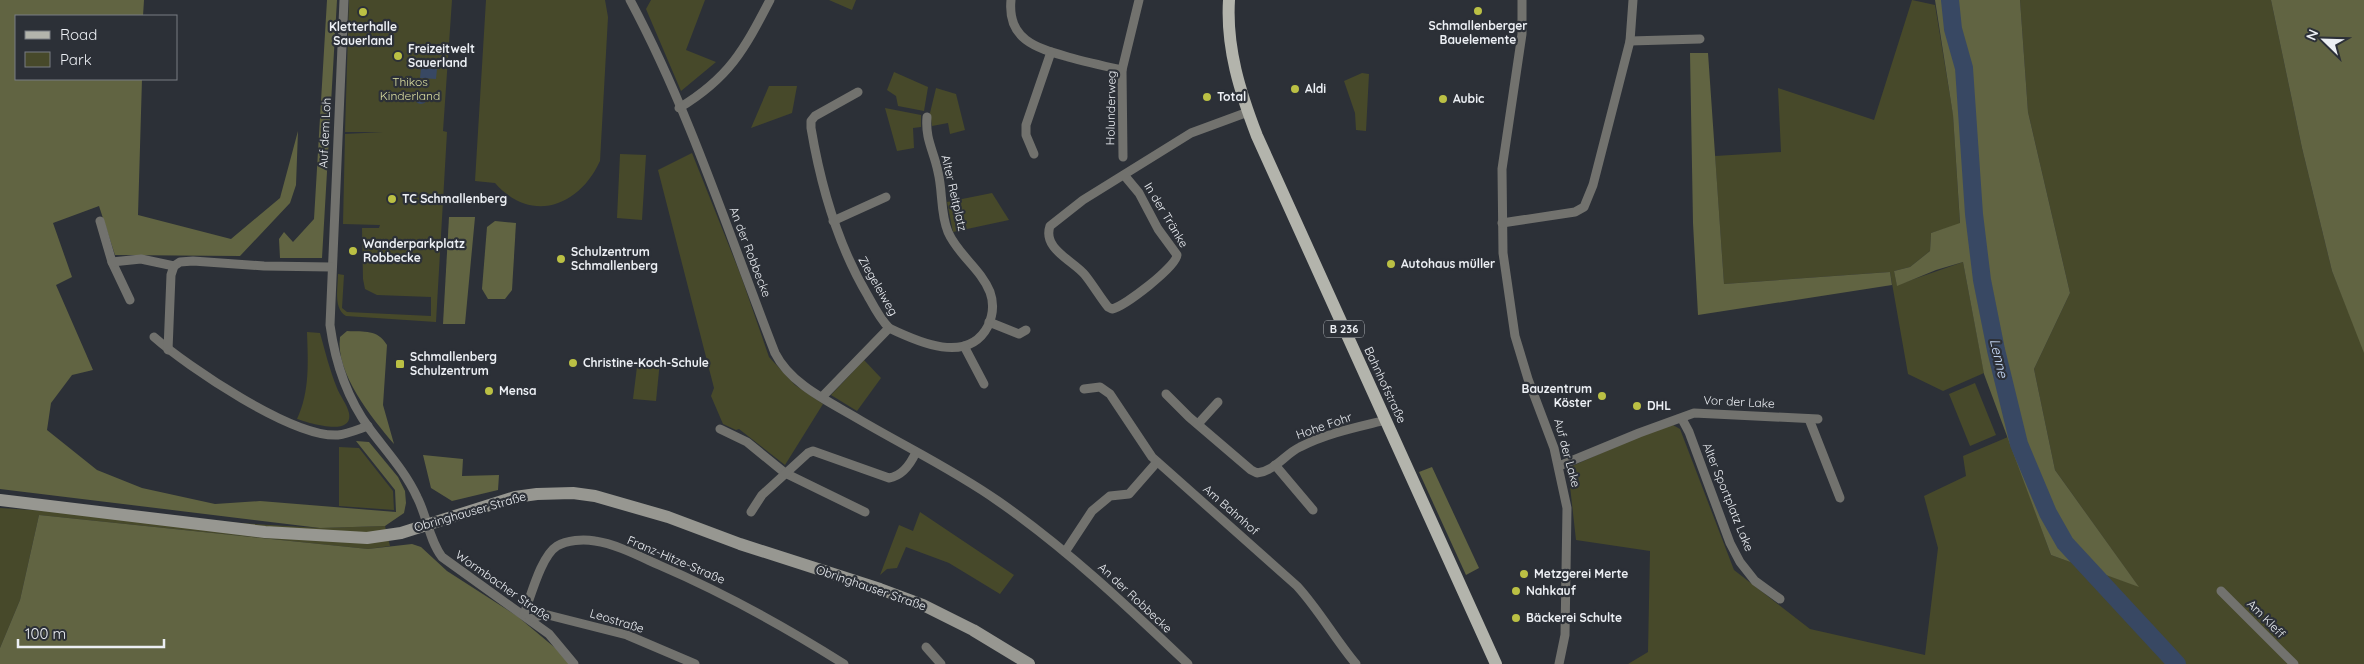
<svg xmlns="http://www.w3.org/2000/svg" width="2364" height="664" font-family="Quicksand,sans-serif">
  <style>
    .green { fill: #47492a }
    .forest { fill: #616442 }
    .water { fill: #384863 }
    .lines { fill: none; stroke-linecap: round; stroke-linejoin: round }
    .river { stroke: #384863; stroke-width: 18 }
    .street { stroke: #72726e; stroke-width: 9 }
    .secondary { stroke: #979791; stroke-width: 12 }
    .primary { stroke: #b3b4ac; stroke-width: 12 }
    .poi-dot { fill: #bbc044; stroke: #2c3037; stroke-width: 2 }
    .labels { text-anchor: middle; stroke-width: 4.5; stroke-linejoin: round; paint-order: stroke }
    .shield { fill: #2c3037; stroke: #b2b6bb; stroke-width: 1 }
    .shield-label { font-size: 11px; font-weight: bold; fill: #eceff4 }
    .poi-label { font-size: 12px; font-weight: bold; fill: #eceff4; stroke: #2c3037; text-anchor: start }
    .park-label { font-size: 12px; fill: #dadea1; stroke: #2c3037 }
    .street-label { font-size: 12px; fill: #eceff4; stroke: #2c3037 }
    .water-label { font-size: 14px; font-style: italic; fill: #c7daf9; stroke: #2c3037 }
  </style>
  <rect width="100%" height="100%" fill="#2c3037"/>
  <!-- green -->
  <g class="green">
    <path d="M 349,0 L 452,0 L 443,131 L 447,132 L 436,322 L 346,316 C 333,308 338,288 338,274 L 344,275 L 342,308 L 347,312 L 431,316 L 431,297 L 377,295 L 365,289 L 363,279 L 362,228 L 379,228 L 380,225 L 343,224 L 345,134 L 383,132 L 345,132 Z"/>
    <path d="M 486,0 L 605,0 L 608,17 L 600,161 C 579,207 531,224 495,183 L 475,181 Z"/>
    <path d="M 651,0 L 705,0 L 686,50 L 716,62 L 681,91 L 646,9 Z"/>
    <path d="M 829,0 L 856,0 L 852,10 Z"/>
    <path d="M 1912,0 L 1935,5 L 1953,114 L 1960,224 L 1931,233 L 1930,251 L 1910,267 L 1894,271 L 1897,285 L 1963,262 L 1984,373 L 1943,391 L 1908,374 L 1890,272 L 1724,284 L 1715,156 L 1781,152 L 1778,88 L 1874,120 Z"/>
    <path d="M 2020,0 L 2271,0 L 2302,148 L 2332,271 L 2364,350 L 2364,664 L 1628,664 L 1648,652 L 1650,551 L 1576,540 L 1568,468 L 1639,436 L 1673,425 L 1680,429 L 1734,570 L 1810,629 L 1925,655 L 1938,548 L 1924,496 L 1966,476 L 1963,456 L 2008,437 L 2051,555 L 2138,586 L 2055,470 L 2034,369 L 2070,293 L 2028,112 Z"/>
    <path d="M 894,72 L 928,87 L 924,111 L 898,106 L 896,96 L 887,90 Z"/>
    <path d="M 1362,73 L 1369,74 L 1366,131 L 1356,130 L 1355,113 L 1344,81 Z"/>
    <path d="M 769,86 L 797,86 L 792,113 L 751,128 Z"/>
    <path d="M 936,88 L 956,94 L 965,130 L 950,134 L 948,123 L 932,126 L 930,113 Z"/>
    <path d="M 885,108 L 921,115 L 921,127 L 913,128 L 914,148 L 897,151 Z"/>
    <path d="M 692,153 L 741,276 L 769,357 L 795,385 L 823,404 L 785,465 L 739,429 L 736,430 L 723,424 L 711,396 L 714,388 L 658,170 Z"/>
    <path d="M 620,154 L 646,155 L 642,220 L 617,218 Z"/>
    <path d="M 992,193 L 1009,220 L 953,232 L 947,202 Z"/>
    <path d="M 307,332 L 320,333 C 325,351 330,371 337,388 C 340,396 347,404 349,413 C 354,438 306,422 297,419 C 310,391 308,362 307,332 Z"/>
    <path d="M 638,359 L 660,361 L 656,401 L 633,399 Z"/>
    <path d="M 864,360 L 881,378 L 857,411 L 831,395 Z"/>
    <path d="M 1975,383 L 1996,435 L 1970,446 L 1949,394 Z"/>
    <path d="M 339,447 L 359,448 L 393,491 L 394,510 L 339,506 Z"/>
    <path d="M 0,508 L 320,528 L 385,526 L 390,546 L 368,549 L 39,515 L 20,600 L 0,648 Z"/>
    <path d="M 920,512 L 1014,575 L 1000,594 L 949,563 L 906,547 L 897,568 L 887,569 L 880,575 L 899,525 L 913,531 Z"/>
  </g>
  <!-- forest -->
  <g class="forest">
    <path d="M 0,0 L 144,0 L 143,16 L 16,16 L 16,79 L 142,79 L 138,215 L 231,239 L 280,198 L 298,131 L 296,185 L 290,203 L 240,256 L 115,255 L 99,206 L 53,223 L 72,277 L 56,285 L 93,370 L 72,375 L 51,403 L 47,430 L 97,470 L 142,488 L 215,504 L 260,501 L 396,512 L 395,490 L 356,441 L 369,442 L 398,477 L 405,491 L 406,503 L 404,513 L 385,526 L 320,528 L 0,489 Z"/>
    <path d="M 327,0 L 337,0 L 322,258 L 280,258 L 279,239 L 284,232 L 293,242 L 314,219 Z"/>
    <path d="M 1935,0 L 2020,0 L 2028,112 L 2070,293 L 2034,369 L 2055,470 L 2139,587 L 2051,555 L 1984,374 L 1963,262 L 1936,270 L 1897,286 L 1894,271 L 1910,267 L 1930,251 L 1931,233 L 1960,223 L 1953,115 Z"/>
    <path d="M 2271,0 L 2364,0 L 2364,353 L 2332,271 L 2302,148 Z"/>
    <path d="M 1690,53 L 1708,53 L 1724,284 L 1890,272 L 1892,285 L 1698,315 L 1693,223 Z"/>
    <path d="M 449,217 L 475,217 L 465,324 L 443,324 Z"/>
    <path d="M 495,221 L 516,223 L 512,290 L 505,299 L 488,299 L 482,289 L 487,227 Z"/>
    <path d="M 347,331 C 365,332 377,329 387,345 L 383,405 L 394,444 C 372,418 335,373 340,337 Z"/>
    <path d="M 423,455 L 463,459 L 462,476 L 499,475 L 498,490 L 452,501 L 431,488 Z"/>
    <path d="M 1432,467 L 1479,568 L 1466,575 L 1419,472 Z"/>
    <path d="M 39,515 L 368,549 L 412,544 L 421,547 L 447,571 L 517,616 L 566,657 L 569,664 L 0,664 L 0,648 L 20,600 Z"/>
  </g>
  <!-- water -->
  <g class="water">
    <path d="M 421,68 L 437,69 L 436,79 L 420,78 Z"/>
    <circle cx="421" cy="98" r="6"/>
  </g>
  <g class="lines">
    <!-- river -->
    <path class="river" d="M 1950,0 L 1953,29 L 1964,68 L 1974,214 L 1982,280 L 1996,350 L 2019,444 L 2048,513 L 2065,543 L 2177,664"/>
    <!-- street -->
    <g class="street">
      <path d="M 344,0 L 330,325 C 335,361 347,398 369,428 C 386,451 405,471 417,497 C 427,516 429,540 442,557 L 549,634 L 574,664"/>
      <path d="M 630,0 C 690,112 729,235 775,353 C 791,385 830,402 860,420 C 906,447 954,470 998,501 C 1067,549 1127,606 1188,664"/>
      <path d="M 1011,0 C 1007,40 1037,48 1068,57 C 1086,62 1104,66 1122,70"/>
      <path d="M 1522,0 L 1522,34 L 1502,169 L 1503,253 L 1515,336 L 1528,379 L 1554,448 L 1567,508 L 1565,635 L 1559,664"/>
      <path d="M 1630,41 L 1700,39"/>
      <path d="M 679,108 C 729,78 744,50 770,0"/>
      <path d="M 1034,154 L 1026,135 L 1026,125 L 1051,52"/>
      <path d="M 1123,157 L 1122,70 L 1139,0"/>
      <path d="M 1124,175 L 1139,193 L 1158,229 L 1177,255 C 1176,267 1125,306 1112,309 L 1108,307 C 1100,297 1093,285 1085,275 C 1074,261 1042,249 1050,226 L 1083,200 L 1191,133 L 1248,112"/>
      <path d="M 100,221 L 112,262 L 130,300"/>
      <path d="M 833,221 L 886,197"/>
      <path d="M 1502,223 L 1575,212 L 1584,207 L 1593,185 L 1630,41 L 1633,0"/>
      <path d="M 112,262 L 141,259 L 174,266 L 180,262 L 193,261 L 264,266 L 331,267"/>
      <path d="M 989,322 L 1019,334 L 1026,330"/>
      <path d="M 889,328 C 918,342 968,365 988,326 C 993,315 994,303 990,292 C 981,269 958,255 948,232 C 940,213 943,192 938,172 C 934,151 925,140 927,117"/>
      <path d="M 154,337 C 188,367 293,438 338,435 C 348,434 359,429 368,426"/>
      <path d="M 964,346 L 984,384"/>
      <path d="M 168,350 L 171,275 L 174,266"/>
      <path d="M 1084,389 L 1100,387 L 1110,394 L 1152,457 L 1297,586 C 1319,610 1335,639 1356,664"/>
      <path d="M 1166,394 L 1189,417 L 1251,470 L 1257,473 C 1275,471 1285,454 1300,447 C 1327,433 1358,427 1386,420"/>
      <path d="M 822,397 L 889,328 C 880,319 874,307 868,296 C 837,244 821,187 811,128 L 811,121 L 815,116 L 858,92"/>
      <path d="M 1682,419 L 1689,432 L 1730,543 L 1740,562 L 1755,581 L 1780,599"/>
      <path d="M 1809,419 L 1840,498"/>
      <path d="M 1198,424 L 1218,402"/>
      <path d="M 720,429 L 747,442 L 785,473 L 865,512"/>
      <path d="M 1275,465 L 1313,510"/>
      <path d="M 1559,466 L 1639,433 L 1694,413 L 1818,419"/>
      <path d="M 751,512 L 762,495 L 808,453 L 813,451 L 889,478 C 902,476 911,463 916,452"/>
      <path d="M 1065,552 L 1092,511 L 1110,496 L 1129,494 L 1157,462"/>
      <path d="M 2221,591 L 2294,664"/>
      <path d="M 524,614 C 531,596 541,556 557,546 C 567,540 583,539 595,541 C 616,544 639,556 659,565 C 724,593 784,626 844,664"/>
      <path d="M 530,619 L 544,614 L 627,635 L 695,664"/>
      <path d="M 926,647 L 941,664"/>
    </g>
    <!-- secondary -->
    <path class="secondary" d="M 0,500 L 265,532 L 367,538 L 401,533 L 515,497 L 537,494 L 573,493 L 595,496 L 668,517 L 740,544 L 880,589 L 923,605 L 973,630 L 1029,664"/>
    <!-- primary -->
    <path class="primary" d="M 1229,0 C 1226,48 1240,92 1257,136 L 1496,664"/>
  </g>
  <!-- markers -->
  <g class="poi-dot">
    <circle cx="1478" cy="11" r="5"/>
    <circle cx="363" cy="12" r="5"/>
    <circle cx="398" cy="56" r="5"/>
    <circle cx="1295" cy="89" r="5"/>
    <circle cx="1207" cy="97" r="5"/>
    <circle cx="1443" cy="99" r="5"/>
    <circle cx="392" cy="199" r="5"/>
    <circle cx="353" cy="251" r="5"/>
    <circle cx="561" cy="259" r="5"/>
    <circle cx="1391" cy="264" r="5"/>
    <circle cx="573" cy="363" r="5"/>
    <rect x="395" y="359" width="10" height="10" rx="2.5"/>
    <circle cx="489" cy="391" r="5"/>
    <circle cx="1602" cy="396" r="5"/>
    <circle cx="1637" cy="406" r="5"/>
    <circle cx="1524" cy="574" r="5"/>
    <circle cx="1516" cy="591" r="5"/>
    <circle cx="1516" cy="618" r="5"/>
  </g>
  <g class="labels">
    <!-- shield labels -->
    <rect class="shield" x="1324" y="320.5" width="40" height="17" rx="4"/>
    <g class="shield-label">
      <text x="1344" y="333">B 236</text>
    </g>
    <!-- poi labels -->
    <g class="poi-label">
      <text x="1478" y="30" text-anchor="middle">Schmallenberger<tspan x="1478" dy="14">Bauelemente</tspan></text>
      <text x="363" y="31" text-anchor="middle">Kletterhalle<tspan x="363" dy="14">Sauerland</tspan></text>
      <text x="408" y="53">Freizeitwelt<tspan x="408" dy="14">Sauerland</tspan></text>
      <text x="1305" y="93">Aldi</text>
      <text x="1217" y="101">Total</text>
      <text x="1453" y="103">Aubic</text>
      <text x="402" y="203">TC Schmallenberg</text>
      <text x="363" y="248">Wanderparkplatz<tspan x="363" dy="14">Robbecke</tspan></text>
      <text x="571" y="256">Schulzentrum<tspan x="571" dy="14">Schmallenberg</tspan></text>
      <text x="1401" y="268">Autohaus müller</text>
      <text x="410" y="361">Schmallenberg<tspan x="410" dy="14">Schulzentrum</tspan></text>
      <text x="583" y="367">Christine-Koch-Schule</text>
      <text x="1592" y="393" text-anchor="end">Bauzentrum<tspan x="1592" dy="14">Köster</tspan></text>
      <text x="499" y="395">Mensa</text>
      <text x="1647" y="410">DHL</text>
      <text x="1534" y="578">Metzgerei Merte</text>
      <text x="1526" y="595">Nahkauf</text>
      <text x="1526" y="622">Bäckerei Schulte</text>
    </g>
    <!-- park labels -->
    <g class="park-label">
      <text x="410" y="86">Thikos<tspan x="410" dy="14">Kinderland</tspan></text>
    </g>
    <!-- street labels -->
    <g class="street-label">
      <text transform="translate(1111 108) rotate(-89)" y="4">Holunderweg</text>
      <text transform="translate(325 133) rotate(-87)" y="4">Auf dem Loh</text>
      <text transform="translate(954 193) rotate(77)" y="4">Alter Reitplatz</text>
      <text transform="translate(1166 215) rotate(59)" y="4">In der Tränke</text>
      <text transform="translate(750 252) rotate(69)" y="4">An der Robbecke</text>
      <text transform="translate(878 286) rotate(60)" y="4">Ziegeleiweg</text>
      <text transform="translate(1385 385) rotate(65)" y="4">Bahnhofstraße</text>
      <text transform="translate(1739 402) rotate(3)" y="4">Vor der Lake</text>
      <text transform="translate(1324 426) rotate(-19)" y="4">Hohe Fohr</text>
      <text transform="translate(1567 453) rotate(75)" y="4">Auf der Lake</text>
      <text transform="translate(1728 497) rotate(68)" y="4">Alter Sportplatz Lake</text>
      <text transform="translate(1231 510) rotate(41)" y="4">Am Bahnhof</text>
      <text transform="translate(470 512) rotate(-16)" y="4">Obringhauser Straße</text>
      <text transform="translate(676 560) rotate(23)" y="4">Franz-Hitze-Straße</text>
      <text transform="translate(503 586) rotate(35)" y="4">Wormbacher Straße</text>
      <text transform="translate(871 588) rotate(19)" y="4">Obringhauser Straße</text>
      <text transform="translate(1135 598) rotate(43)" y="4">An der Robbecke</text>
      <text transform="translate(2266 619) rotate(45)" y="4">Am Kleff</text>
      <text transform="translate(617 621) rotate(17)" y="4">Leostraße</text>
    </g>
    <!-- water labels -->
    <g class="water-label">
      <text transform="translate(1999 358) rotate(77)" y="5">Lenne</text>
    </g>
  </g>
  <!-- legend -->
  <rect x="15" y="15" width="162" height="65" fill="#2c3037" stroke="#797c83"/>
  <rect x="25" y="31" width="25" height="8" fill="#b3b4ac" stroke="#797c83"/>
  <text x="60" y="40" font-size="15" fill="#eceff4">Road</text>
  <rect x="25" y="52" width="25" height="15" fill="#47492a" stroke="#797c83"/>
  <text x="60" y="65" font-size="15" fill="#eceff4">Park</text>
  <!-- north arrow -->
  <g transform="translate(2324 40) rotate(293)" stroke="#2c3037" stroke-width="4" paint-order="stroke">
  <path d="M0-4L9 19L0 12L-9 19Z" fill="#eceff4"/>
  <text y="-8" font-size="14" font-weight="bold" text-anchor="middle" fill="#eceff4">N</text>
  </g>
  <!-- scale -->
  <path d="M18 639v8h146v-8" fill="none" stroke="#eceff4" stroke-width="2.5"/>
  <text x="25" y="639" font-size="15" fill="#eceff4" stroke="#2c3037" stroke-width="4" paint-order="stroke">100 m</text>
</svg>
